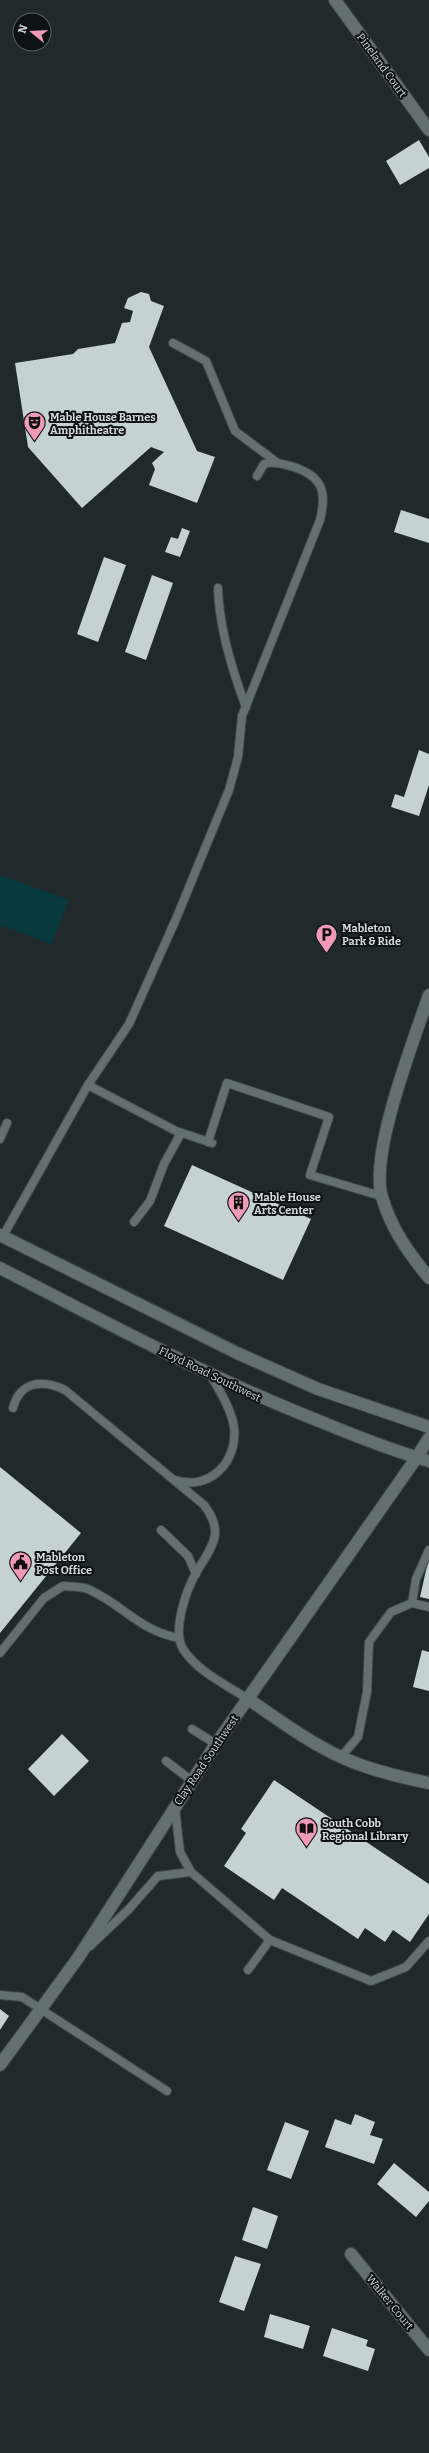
<svg xmlns="http://www.w3.org/2000/svg" width="429" height="2453" font-family="Bitter,serif">
  <style>
    .green { fill: #08393f }
    .building { fill: #c5d1d3 }
    .lines { fill: none; stroke-linecap: round; stroke-linejoin: round }
    .lane-casing { stroke: #3f4648; stroke-width: 10 }
    .street-casing { stroke: #3f4648; stroke-width: 14 }
    .secondary-casing { stroke: #3f4648; stroke-width: 14 }
    .lane { stroke: #646f71; stroke-width: 8 }
    .street { stroke: #646f71; stroke-width: 12 }
    .secondary { stroke: #646f71; stroke-width: 12 }
    .labels { text-anchor: middle; stroke-width: 4; stroke-linejoin: round; paint-order: stroke }
    .street-label { font-size: 11px; fill: #d4dadb; stroke: #0d1212 }
    .poi-label { font-size: 11px; font-weight: bold; fill: #d4dadb; stroke: #0d1212; text-anchor: start }
  </style>
  <rect width="100%" height="100%" fill="#202a2b"/>
  <!-- green -->
  <path class="green" d="M 0,875 L 69,900 L 51,944 L 0,925 Z"/>
  <!-- building -->
  <g class="building">
    <path d="M 419,140 L 429,157 L 429,168 L 400,185 L 386,161 Z"/>
    <path d="M 141,292 L 149,294 L 151,301 L 164,306 L 149,347 L 197,451 L 215,457 L 197,503 L 149,485 L 155,469 L 152,463 L 164,452 L 151,447 L 82,508 L 28,447 L 15,363 L 73,354 L 78,349 L 115,343 L 122,323 L 130,322 L 133,311 L 124,308 L 128,298 Z"/>
    <path d="M 401,510 L 429,519 L 429,543 L 394,532 Z"/>
    <path d="M 182,528 L 190,531 L 180,557 L 165,552 L 171,537 L 178,539 Z"/>
    <path d="M 104,557 L 126,565 L 98,642 L 77,634 Z"/>
    <path d="M 152,575 L 173,583 L 146,660 L 125,652 Z"/>
    <path d="M 419,750 L 429,754 L 429,785 L 419,816 L 391,807 L 395,794 L 404,797 Z"/>
    <path d="M 192,1165 L 311,1219 L 283,1280 L 164,1226 Z"/>
    <path d="M 0,1467 L 81,1533 L 0,1633 Z"/>
    <path d="M 429,1557 L 429,1599 L 420,1597 Z"/>
    <path d="M 422,1650 L 429,1652 L 429,1691 L 413,1687 Z"/>
    <path d="M 62,1734 L 89,1761 L 54,1796 L 28,1769 Z"/>
    <path d="M 274,1780 L 429,1884 L 429,1914 L 410,1942 L 393,1930 L 385,1942 L 365,1928 L 358,1939 L 282,1888 L 274,1900 L 224,1866 L 246,1833 L 241,1829 Z"/>
    <path d="M 0,2009 L 9,2016 L 0,2030 Z"/>
    <path d="M 355,2114 L 375,2122 L 370,2135 L 383,2139 L 374,2164 L 325,2147 L 335,2119 L 351,2125 Z"/>
    <path d="M 285,2122 L 309,2131 L 291,2179 L 267,2170 Z"/>
    <path d="M 394,2163 L 429,2192 L 429,2201 L 416,2217 L 377,2184 Z"/>
    <path d="M 253,2207 L 278,2216 L 267,2249 L 242,2240 Z"/>
    <path d="M 235,2256 L 261,2264 L 244,2311 L 219,2302 Z"/>
    <path d="M 270,2314 L 310,2326 L 303,2349 L 264,2337 Z"/>
    <path d="M 332,2328 L 368,2340 L 366,2346 L 375,2349 L 368,2371 L 323,2356 Z"/>
  </g>
  <g class="lines">
    <defs>
      <g id="lane">
        <path d="M 173,343 L 206,361 L 235,431 L 275,461"/>
        <path d="M 218,588 C 219,628 232,670 246,707"/>
        <path d="M 88,1085 L 176,1131 L 212,1143"/>
        <path d="M 0,1139 L 7,1123"/>
        <path d="M 208,1142 L 227,1083 L 329,1117 L 310,1175 L 381,1196"/>
        <path d="M 134,1222 L 150,1201 L 164,1164 L 181,1133"/>
        <path d="M 0,1236 L 3,1236 L 88,1085 L 129,1024 L 176,919 L 229,790 L 238,757 L 242,716 L 320,520 C 327,492 323,477 294,467 C 282,464 275,461 264,464 L 257,476"/>
        <path d="M 13,1408 C 20,1381 43,1379 65,1390 L 204,1505 C 226,1534 211,1547 196,1573 C 186,1591 172,1630 183,1649 C 197,1671 226,1685 248,1699"/>
        <path d="M 175,1480 C 210,1491 238,1462 234,1427 C 231,1408 219,1390 210,1374"/>
        <path d="M 161,1530 L 188,1556 L 196,1574"/>
        <path d="M 412,1603 L 416,1579 L 429,1550"/>
        <path d="M 0,1653 L 44,1598 L 63,1586 C 71,1587 83,1586 90,1590 C 123,1605 140,1631 179,1638"/>
        <path d="M 192,1729 L 216,1744"/>
        <path d="M 341,1757 L 358,1737 L 367,1692 L 369,1642 L 391,1612 L 412,1603 L 429,1607"/>
        <path d="M 166,1761 L 192,1781"/>
        <path d="M 175,1807 L 180,1852 L 191,1872 L 270,1940 L 248,1970"/>
        <path d="M 270,1940 L 371,1981 L 406,1967 L 429,1941"/>
        <path d="M 90,1946 L 129,1909 L 158,1876 L 191,1872"/>
        <path d="M 0,1995 L 22,1997 L 167,2091"/>
      </g>
      <g id="street">
        <path d="M 335,0 L 429,130"/>
        <path d="M 429,995 C 414,1040 369,1154 382,1197 C 391,1229 409,1253 429,1278"/>
        <path d="M 417,1457 L 429,1438"/>
        <path d="M 248,1699 C 278,1719 308,1742 341,1757 C 369,1770 399,1777 429,1783"/>
        <path d="M 351,2254 L 429,2350"/>
      </g>
      <g id="secondary">
        <path d="M 0,1235 L 237,1353 L 318,1389 L 429,1427"/>
        <path d="M 0,1268 C 107,1323 212,1379 324,1423 C 358,1437 393,1451 429,1461"/>
        <path d="M 0,2065 L 78,1958 L 216,1744 L 417,1457"/>
      </g>
    </defs>
    <!-- lane casing -->
    <use href="#lane" class="lane-casing"/>
    <!-- street casing -->
    <use href="#street" class="street-casing"/>
    <!-- secondary casing -->
    <use href="#secondary" class="secondary-casing"/>
    <!-- lane -->
    <use href="#lane" class="lane"/>
    <!-- street -->
    <use href="#street" class="street"/>
    <!-- secondary -->
    <use href="#secondary" class="secondary"/>
  </g>
  <!-- icons -->
  <defs>
    <symbol id="theatre-pin" viewBox="-11 -11 22 30"><path d="M0 17L-7.5 6A9.5 9.5 0 1 1 7.5 6Z" fill="#f09ab7" stroke="#0d1212"/><path d="M-5-5.5Q0-4 5-5.5V0Q5 5 0 6Q-5 5-5 0ZM-3.3-2.5H-1v1.5H-3.3ZM1-2.5H3.3v1.5H1ZM-2.8 1Q0 5.5 2.8 1Z" fill="#111"/></symbol>
    <symbol id="parking-pin" viewBox="-11 -11 22 30"><path d="M0 17L-7.5 6A9.5 9.5 0 1 1 7.5 6Z" fill="#f09ab7" stroke="#0d1212"/><path d="M-3.5-5.5H1a3.5 3.5 0 0 1 0 7H-1V5.5H-3.5ZM-1-3.4V-.6H.8a1.4 1.4 0 0 0 0-2.8Z" fill="#111"/></symbol>
    <symbol id="building-pin" viewBox="-11 -11 22 30"><path d="M0 17L-7.5 6A9.5 9.5 0 1 1 7.5 6Z" fill="#f09ab7" stroke="#0d1212"/><path d="M-4-6H4V6H1V3H-1V6H-4ZM-2.5-4.3h1.7v1.8h-1.7ZM.8-4.3h1.7v1.8H.8ZM-2.5-1h1.7V.8h-1.7ZM.8-1h1.7V.8H.8Z" fill="#111"/></symbol>
    <symbol id="civic-pin" viewBox="-11 -11 22 30"><path d="M0 17L-7.5 6A9.5 9.5 0 1 1 7.5 6Z" fill="#f09ab7" stroke="#0d1212"/><path d="M-.6-6.5H3V-4.5H.6V-3L4-1V1h2V6H-6V1h2V-1L-.6-3ZM-1.2 2.5V6h2.4V2.5Z" fill="#111"/></symbol>
    <symbol id="library-pin" viewBox="-11 -11 22 30"><path d="M0 17L-7.5 6A9.5 9.5 0 1 1 7.5 6Z" fill="#f09ab7" stroke="#0d1212"/><path d="M-6-4Q-3-5.5-.7-3.5V5Q-3 3-6 4ZM6-4Q3-5.5 .7-3.5V5Q3 3 6 4Z" fill="#111"/></symbol>
  </defs>
  <g fill-rule="evenodd">
    <use href="#theatre-pin" x="22" y="410" width="25" height="34"/>
    <use href="#parking-pin" x="314" y="922" width="25" height="34"/>
    <use href="#building-pin" x="226" y="1190" width="25" height="34"/>
    <use href="#civic-pin" x="8" y="1550" width="25" height="34"/>
    <use href="#library-pin" x="294" y="1816" width="25" height="34"/>
  </g>
  <g class="labels">
    <!-- street labels -->
    <g class="street-label">
      <text transform="translate(382 65) rotate(54)" y="4">Pineland Court</text>
      <text transform="translate(210 1374) rotate(26)" y="4">Floyd Road Southwest</text>
      <text transform="translate(206 1760) rotate(-56)" y="4">Clay Road Southwest</text>
      <text transform="translate(390 2302) rotate(51)" y="4">Walker Court</text>
    </g>
    <!-- poi labels -->
    <g class="poi-label">
      <text x="50" y="421">Mable House Barnes<tspan x="50" dy="13">Amphitheatre</tspan></text>
      <text x="342" y="932">Mableton<tspan x="342" dy="13">Park &amp; Ride</tspan></text>
      <text x="254" y="1201">Mable House<tspan x="254" dy="13">Arts Center</tspan></text>
      <text x="36" y="1561">Mableton<tspan x="36" dy="13">Post Office</tspan></text>
      <text x="322" y="1827">South Cobb<tspan x="322" dy="13">Regional Library</tspan></text>
    </g>
  </g>
  <!-- north arrow -->
  <g transform="translate(32 32) rotate(288)"><circle r="19" fill="#0d1212" stroke="#5d6262"/>
  <path d="M0-3L7 15L0 10L-7 15Z" fill="#f09ab7"/>
  <text y="-6" font-size="11" font-weight="bold" text-anchor="middle" fill="#d4dadb">N</text>
  </g>
</svg>
